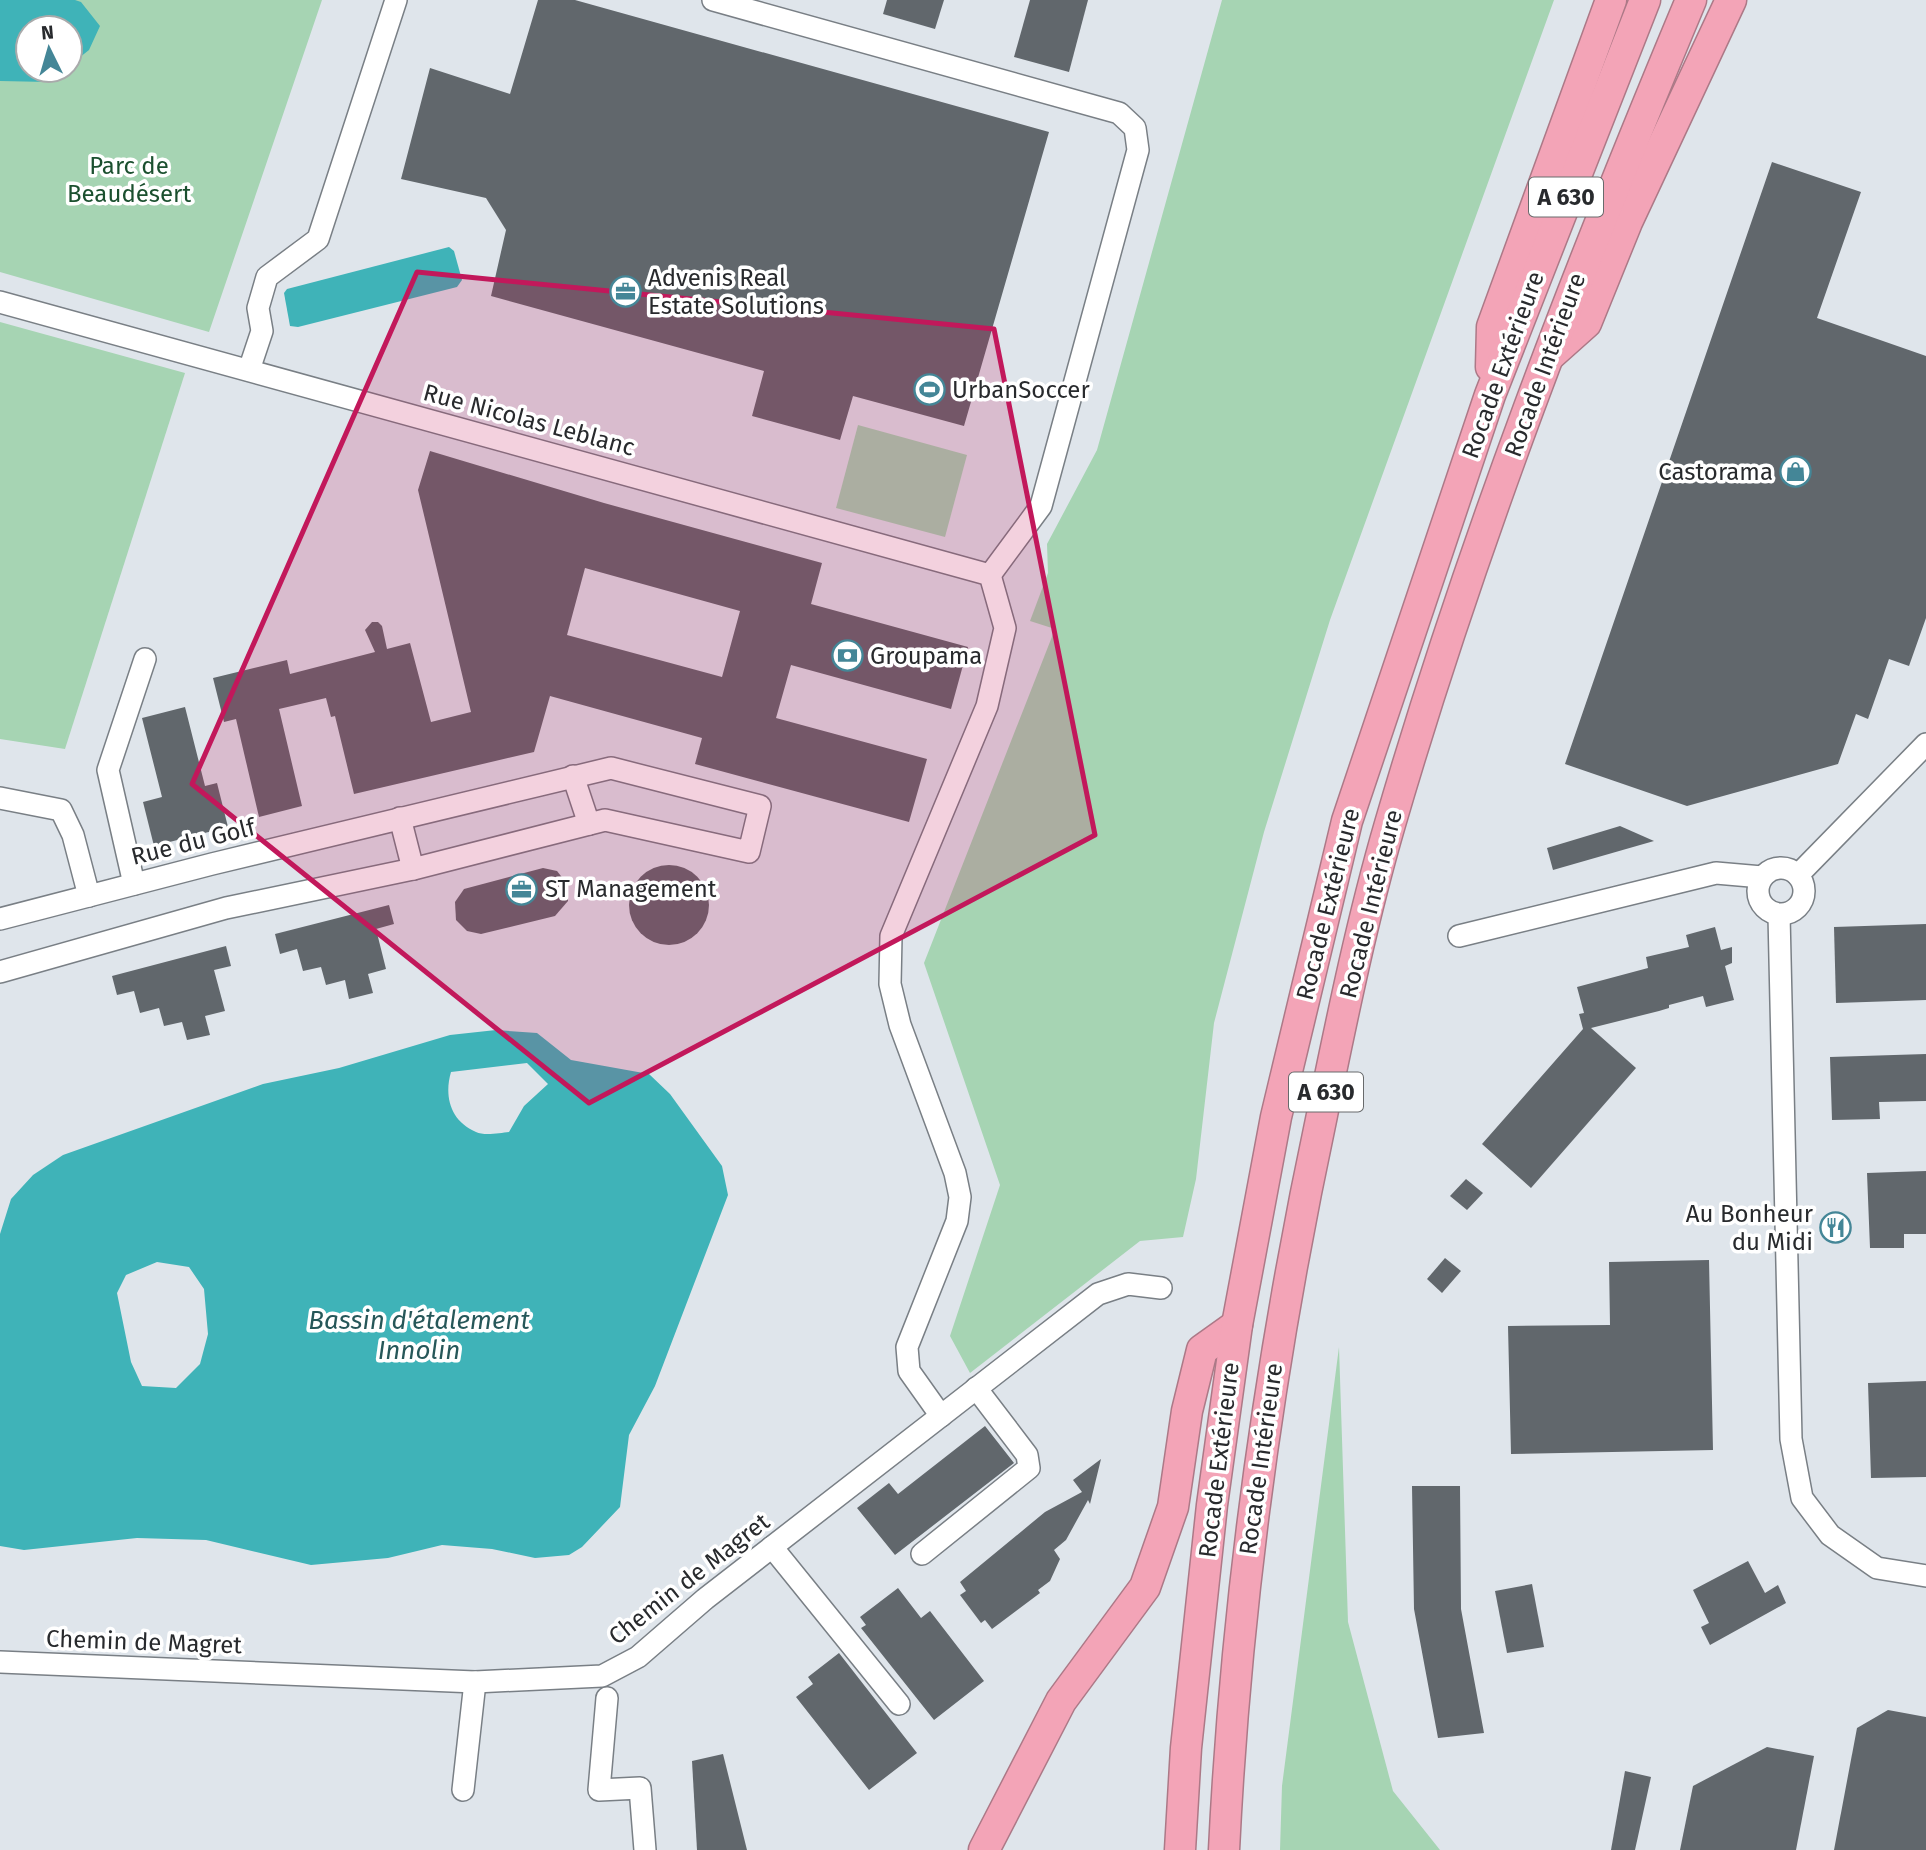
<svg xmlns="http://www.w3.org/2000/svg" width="1926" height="1850" font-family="'Fira Sans',sans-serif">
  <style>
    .green { fill: #a6d4b3; fill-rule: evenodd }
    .water { fill: #3fb3b8; fill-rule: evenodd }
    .building { fill: #61676c; fill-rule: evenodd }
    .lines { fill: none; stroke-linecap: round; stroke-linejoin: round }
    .minor-casing { stroke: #797f85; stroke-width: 24 }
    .highway-casing { stroke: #ac7987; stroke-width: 33 }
    .minor { stroke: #fff; stroke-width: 21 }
    .highway { stroke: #f3a4b7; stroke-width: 30 }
    .marked { fill: #c2185b; fill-opacity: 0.2; stroke: #c2185b; stroke-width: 5; stroke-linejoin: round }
    .labels { text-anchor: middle; stroke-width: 7; stroke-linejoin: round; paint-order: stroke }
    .shield { fill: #fff; stroke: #686a6c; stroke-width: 2 }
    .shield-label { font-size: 23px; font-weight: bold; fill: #282a2d }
    .park-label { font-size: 24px; fill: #1b502f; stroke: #fff }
    .poi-label { font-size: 24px; fill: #282a2d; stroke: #fff; text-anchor: start }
    .street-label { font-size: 24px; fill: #282a2d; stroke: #fff }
    .water-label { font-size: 26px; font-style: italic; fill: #265759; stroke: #fff }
  </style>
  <rect width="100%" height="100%" fill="#dfe5eb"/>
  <!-- green -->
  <g class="green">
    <path d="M 0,0 L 322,0 L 209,332 L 0,272 ZM 28,28 L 70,28 L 70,70 L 28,70 Z"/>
    <path d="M 1222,0 L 1554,0 L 1330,620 L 1264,832 L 1214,1023 L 1196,1179 L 1183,1237 L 1140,1241 L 970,1373 L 950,1336 L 1000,1185 L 924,963 L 1055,629 L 1030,621 L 1048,573 L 1047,544 L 1097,450 Z"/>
    <path d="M 0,322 L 185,373 L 65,749 L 0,739 Z"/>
    <path d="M 858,425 L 967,455 L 945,537 L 836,508 Z"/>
    <path d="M 1339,1347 L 1348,1622 L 1393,1791 L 1440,1850 L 1280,1850 L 1282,1786 Z"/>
  </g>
  <!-- water -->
  <g class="water">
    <path d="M 0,0 L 75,0 L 81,2 L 100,26 L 89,50 L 70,65 L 70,28 L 28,28 L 28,70 L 63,70 L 48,82 L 0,81 Z"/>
    <path d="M 449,247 L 454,251 L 462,280 L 457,287 L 298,327 L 290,326 L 284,293 L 287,289 Z"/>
    <path d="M 496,1030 L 537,1033 L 571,1060 L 649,1074 L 670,1094 L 722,1166 L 728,1195 L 655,1386 L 629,1435 L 620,1507 L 582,1547 L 569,1555 L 535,1558 L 492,1549 L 442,1545 L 388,1558 L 311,1565 L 206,1540 L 137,1538 L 24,1550 L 0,1546 L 0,1234 L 11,1199 L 33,1175 L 63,1155 L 263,1084 L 339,1068 L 450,1035 ZM 527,1063 L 548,1084 L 524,1106 L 509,1132 C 500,1133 484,1136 476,1132 C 450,1121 444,1096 451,1072 ZM 157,1262 L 189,1267 L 204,1289 L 208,1334 L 200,1364 L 176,1388 L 142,1386 L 131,1362 L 117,1293 L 126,1275 Z"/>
  </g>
  <!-- building -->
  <g class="building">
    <path d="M 538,0 L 575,0 L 1049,132 L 964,426 L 853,396 L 840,440 L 752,416 L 764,371 L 491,296 L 506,230 L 486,198 L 401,179 L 430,68 L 510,94 Z"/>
    <path d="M 887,0 L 944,0 L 935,29 L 883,14 Z"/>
    <path d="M 1030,0 L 1088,0 L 1069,72 L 1014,57 Z"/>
    <path d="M 1772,162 L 1861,192 L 1817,318 L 1926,356 L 1926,618 L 1909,666 L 1889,659 L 1868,719 L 1856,714 L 1838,764 L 1687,806 L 1565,764 Z"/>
    <path d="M 430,451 L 604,503 L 822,563 L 811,604 L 968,647 L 951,709 L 791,665 L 776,718 L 927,759 L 909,822 L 695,764 L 702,738 L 550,696 L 534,752 L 354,794 L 335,716 L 331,717 L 326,698 L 279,709 L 302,806 L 259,817 L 236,719 L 224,722 L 213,678 L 287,660 L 290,674 L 375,652 L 365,630 L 372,622 L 378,622 L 382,626 L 387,649 L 410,643 L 431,722 L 471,712 L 418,490 ZM 585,568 L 740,611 L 722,677 L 567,635 Z"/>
    <path d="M 185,707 L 205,786 L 217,783 L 228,827 L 154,846 L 143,802 L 162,797 L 142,718 Z"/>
    <path d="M 1620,826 L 1654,841 L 1553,870 L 1547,848 Z"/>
    <circle cx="669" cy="905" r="40"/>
    <path d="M 543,868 L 557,871 L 568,885 L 568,901 L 555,916 L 481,934 L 467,931 L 456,920 L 455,902 L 464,889 Z"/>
    <path d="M 389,905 L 394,924 L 376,929 L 386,969 L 368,974 L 373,993 L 349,999 L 345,980 L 326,985 L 321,967 L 303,971 L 297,949 L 280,954 L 275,934 Z"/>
    <path d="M 1926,924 L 1926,1000 L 1836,1003 L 1834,927 Z"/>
    <path d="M 1715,927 L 1721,950 L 1732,947 L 1732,963 L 1725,966 L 1734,1000 L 1706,1007 L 1703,996 L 1669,1005 L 1669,1008 L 1659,1011 L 1591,1028 L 1636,1068 L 1531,1188 L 1482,1144 L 1583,1029 L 1579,1014 L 1584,1013 L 1577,987 L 1648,968 L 1646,957 L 1689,947 L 1686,935 Z"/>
    <path d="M 226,946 L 231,966 L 214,970 L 225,1011 L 205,1016 L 210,1035 L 187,1040 L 182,1022 L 164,1026 L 159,1008 L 140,1013 L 134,991 L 117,995 L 112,976 Z"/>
    <path d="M 1926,1054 L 1926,1101 L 1879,1102 L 1880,1119 L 1832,1120 L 1830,1057 Z"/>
    <path d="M 1926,1171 L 1926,1234 L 1904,1234 L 1904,1248 L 1870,1248 L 1867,1173 Z"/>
    <path d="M 1466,1179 L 1483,1193 L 1467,1210 L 1450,1196 Z"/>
    <path d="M 1445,1258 L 1461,1271 L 1442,1293 L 1427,1279 Z"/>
    <path d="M 1709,1260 L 1713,1450 L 1511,1454 L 1508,1326 L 1610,1325 L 1609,1262 Z"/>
    <path d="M 1926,1381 L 1926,1477 L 1871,1478 L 1868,1383 Z"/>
    <path d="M 985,1426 L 1014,1463 L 895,1555 L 857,1508 L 889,1483 L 898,1494 Z"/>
    <path d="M 1101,1459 L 1090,1504 L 1088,1500 L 1066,1540 L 1054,1550 L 1060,1559 L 1050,1581 L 1038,1590 L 1040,1593 L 992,1629 L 985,1620 L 981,1623 L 960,1595 L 966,1591 L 960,1582 L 1045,1512 L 1082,1492 L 1073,1480 Z"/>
    <path d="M 1412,1486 L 1460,1486 L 1461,1609 L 1484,1733 L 1438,1738 L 1414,1609 Z"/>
    <path d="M 1748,1561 L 1765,1593 L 1778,1585 L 1786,1603 L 1710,1645 L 1701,1627 L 1709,1623 L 1693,1590 Z"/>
    <path d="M 1532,1584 L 1544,1647 L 1507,1653 L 1495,1591 Z"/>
    <path d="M 898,1588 L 921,1618 L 930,1611 L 984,1681 L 934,1720 L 861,1628 L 866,1625 L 860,1617 Z"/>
    <path d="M 839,1653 L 917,1753 L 869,1790 L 796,1697 L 813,1684 L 808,1677 Z"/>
    <path d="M 1888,1710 L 1926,1717 L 1926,1850 L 1834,1850 L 1857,1728 Z"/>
    <path d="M 1767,1747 L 1814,1756 L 1796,1850 L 1680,1850 L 1693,1786 Z"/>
    <path d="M 723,1754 L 747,1850 L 697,1850 L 692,1761 Z"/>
    <path d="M 1625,1771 L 1651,1777 L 1635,1850 L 1611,1850 Z"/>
  </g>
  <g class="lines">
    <defs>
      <g id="minor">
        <path d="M 713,0 L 1119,113 L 1135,128 L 1138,150 L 1041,506 L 990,575"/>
        <path d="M 0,302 L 990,575 L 1005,628 L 987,706 L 891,936 L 890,984 L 900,1025 L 955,1173 L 960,1197 L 957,1221 L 907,1347 L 909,1371 L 941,1416"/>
        <path d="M 249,370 L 262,331 L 258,308 L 267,277 L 318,239 L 396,0"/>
        <path d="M 573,776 L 589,824"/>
        <path d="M 0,798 L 61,810 L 73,835 L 89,896"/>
        <path d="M 400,818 L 413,869"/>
        <circle cx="1781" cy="891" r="23"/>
        <path d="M 1798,875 L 1926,744"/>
        <path d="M 134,884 L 108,770 L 145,659"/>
        <path d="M 1779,915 L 1791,1439 L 1802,1498 L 1830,1535 L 1877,1568 L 1926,1576"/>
        <path d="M 0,919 L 212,864 L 611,768 L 760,806 L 749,852 L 605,820 L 413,869 L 226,908 L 0,972"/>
        <path d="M 1459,936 L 1716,873 L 1762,877"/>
        <path d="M 772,1547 L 899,1704"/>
        <path d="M 922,1554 L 1029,1468 L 1027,1455 L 976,1388"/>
        <path d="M 0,1662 L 475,1682 L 602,1676 L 638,1657 L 705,1599 L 1098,1294 L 1128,1284 L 1161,1288"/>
        <path d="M 607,1698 L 599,1790 L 640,1788 L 645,1850"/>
        <path d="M 463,1790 L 475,1682"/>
      </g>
      <g id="highway">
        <path d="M 1549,356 L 1586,323 L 1627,222 L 1731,0"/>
        <path d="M 1491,367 L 1492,327 L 1611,0"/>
        <path d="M 984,1850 L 1061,1701 L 1145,1587 L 1173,1507 L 1187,1411 L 1202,1350 L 1237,1325"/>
        <path d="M 1180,1850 L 1186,1748 L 1212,1505 L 1237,1325 L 1276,1117 L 1347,821 L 1490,395 L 1645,0"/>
        <path d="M 1224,1850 C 1236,1602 1270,1358 1322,1115 C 1342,1018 1362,920 1390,824 C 1472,543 1578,270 1691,0"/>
      </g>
    </defs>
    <!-- minor casing -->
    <use href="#minor" class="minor-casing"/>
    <!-- highway casing -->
    <use href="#highway" class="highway-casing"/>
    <!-- minor -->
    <use href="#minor" class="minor"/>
    <!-- highway -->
    <use href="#highway" class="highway"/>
  </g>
  <!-- marked area -->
  <path class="marked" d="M 417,272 L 994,329 L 1095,835 L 589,1103 L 192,784 Z"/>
  <!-- icons -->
  <defs>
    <symbol id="office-ring" viewBox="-11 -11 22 22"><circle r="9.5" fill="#fff" stroke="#448697" stroke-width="1.5"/><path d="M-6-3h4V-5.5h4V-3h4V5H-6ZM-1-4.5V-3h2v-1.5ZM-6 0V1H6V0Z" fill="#448697"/></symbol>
    <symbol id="stadium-ring" viewBox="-11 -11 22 22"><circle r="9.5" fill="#fff" stroke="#448697" stroke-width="1.5"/><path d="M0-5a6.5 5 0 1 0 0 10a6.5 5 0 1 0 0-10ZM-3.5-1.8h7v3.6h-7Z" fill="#448697"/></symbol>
    <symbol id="shop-ring" viewBox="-11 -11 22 22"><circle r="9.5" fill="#fff" stroke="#448697" stroke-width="1.5"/><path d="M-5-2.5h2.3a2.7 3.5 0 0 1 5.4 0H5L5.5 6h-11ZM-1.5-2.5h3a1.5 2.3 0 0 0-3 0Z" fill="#448697"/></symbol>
    <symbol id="bank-ring" viewBox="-11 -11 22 22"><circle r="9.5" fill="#fff" stroke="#448697" stroke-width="1.5"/><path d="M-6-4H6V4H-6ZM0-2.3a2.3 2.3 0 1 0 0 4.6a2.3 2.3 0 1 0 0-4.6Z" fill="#448697"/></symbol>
    <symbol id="restaurant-ring" viewBox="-11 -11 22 22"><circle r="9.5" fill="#fff" stroke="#448697" stroke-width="1.5"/><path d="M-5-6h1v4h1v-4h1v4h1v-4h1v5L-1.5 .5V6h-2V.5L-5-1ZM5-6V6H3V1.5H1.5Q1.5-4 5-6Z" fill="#448697"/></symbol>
  </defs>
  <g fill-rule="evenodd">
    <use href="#office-ring" x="608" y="274" width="35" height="35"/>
    <use href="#stadium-ring" x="912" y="372" width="35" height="35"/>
    <use href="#shop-ring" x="1778" y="454" width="35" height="35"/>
    <use href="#bank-ring" x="830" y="638" width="35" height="35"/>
    <use href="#office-ring" x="504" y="872" width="35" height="35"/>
    <use href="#restaurant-ring" x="1818" y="1210" width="35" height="35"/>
  </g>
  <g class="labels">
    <!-- shield labels -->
    <g class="shield">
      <rect x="1529" y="177.5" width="74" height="39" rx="5"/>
      <rect x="1289" y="1072.5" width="74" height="39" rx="5"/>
    </g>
    <g class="shield-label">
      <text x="1566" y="205">A 630</text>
      <text x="1326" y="1100">A 630</text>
    </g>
    <!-- park labels -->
    <g class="park-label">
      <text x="129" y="174">Parc de<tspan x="129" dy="28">Beaudésert</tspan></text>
    </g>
    <!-- poi labels -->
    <g class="poi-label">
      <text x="648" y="286">Advenis Real<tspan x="648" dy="28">Estate Solutions</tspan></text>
      <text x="952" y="398">UrbanSoccer</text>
      <text x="1773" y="480" text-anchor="end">Castorama</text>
      <text x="870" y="664">Groupama</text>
      <text x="545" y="897">ST Management</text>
      <text x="1813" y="1222" text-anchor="end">Au Bonheur<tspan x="1813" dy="28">du Midi</tspan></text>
    </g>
    <!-- street labels -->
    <g class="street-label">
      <text transform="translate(1503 365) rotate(-70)" y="8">Rocade Extérieure</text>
      <text transform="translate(1545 365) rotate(-70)" y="8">Rocade Intérieure</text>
      <text transform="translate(529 420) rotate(15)" y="8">Rue Nicolas Leblanc</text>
      <text transform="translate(193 842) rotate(-14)" y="8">Rue du Golf</text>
      <text transform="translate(1328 904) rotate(-76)" y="8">Rocade Extérieure</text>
      <text transform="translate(1371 904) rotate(-76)" y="8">Rocade Intérieure</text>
      <text transform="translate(1261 1459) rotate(-82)" y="8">Rocade Intérieure</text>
      <text transform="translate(1219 1460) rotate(-83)" y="8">Rocade Extérieure</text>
      <text transform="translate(689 1579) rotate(-38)" y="8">Chemin de Magret</text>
      <text transform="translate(144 1642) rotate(2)" y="8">Chemin de Magret</text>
    </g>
    <!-- water labels -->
    <g class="water-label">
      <text x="419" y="1329">Bassin d'étalement<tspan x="419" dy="30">Innolin</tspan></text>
    </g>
  </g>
  <!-- north arrow -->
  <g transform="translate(49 49) rotate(355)"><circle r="33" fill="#ffffff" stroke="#a9aaab" stroke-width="2"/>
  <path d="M0-5L12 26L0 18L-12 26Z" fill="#448697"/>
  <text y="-10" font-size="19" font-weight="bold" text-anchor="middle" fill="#282a2d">N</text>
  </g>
</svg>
